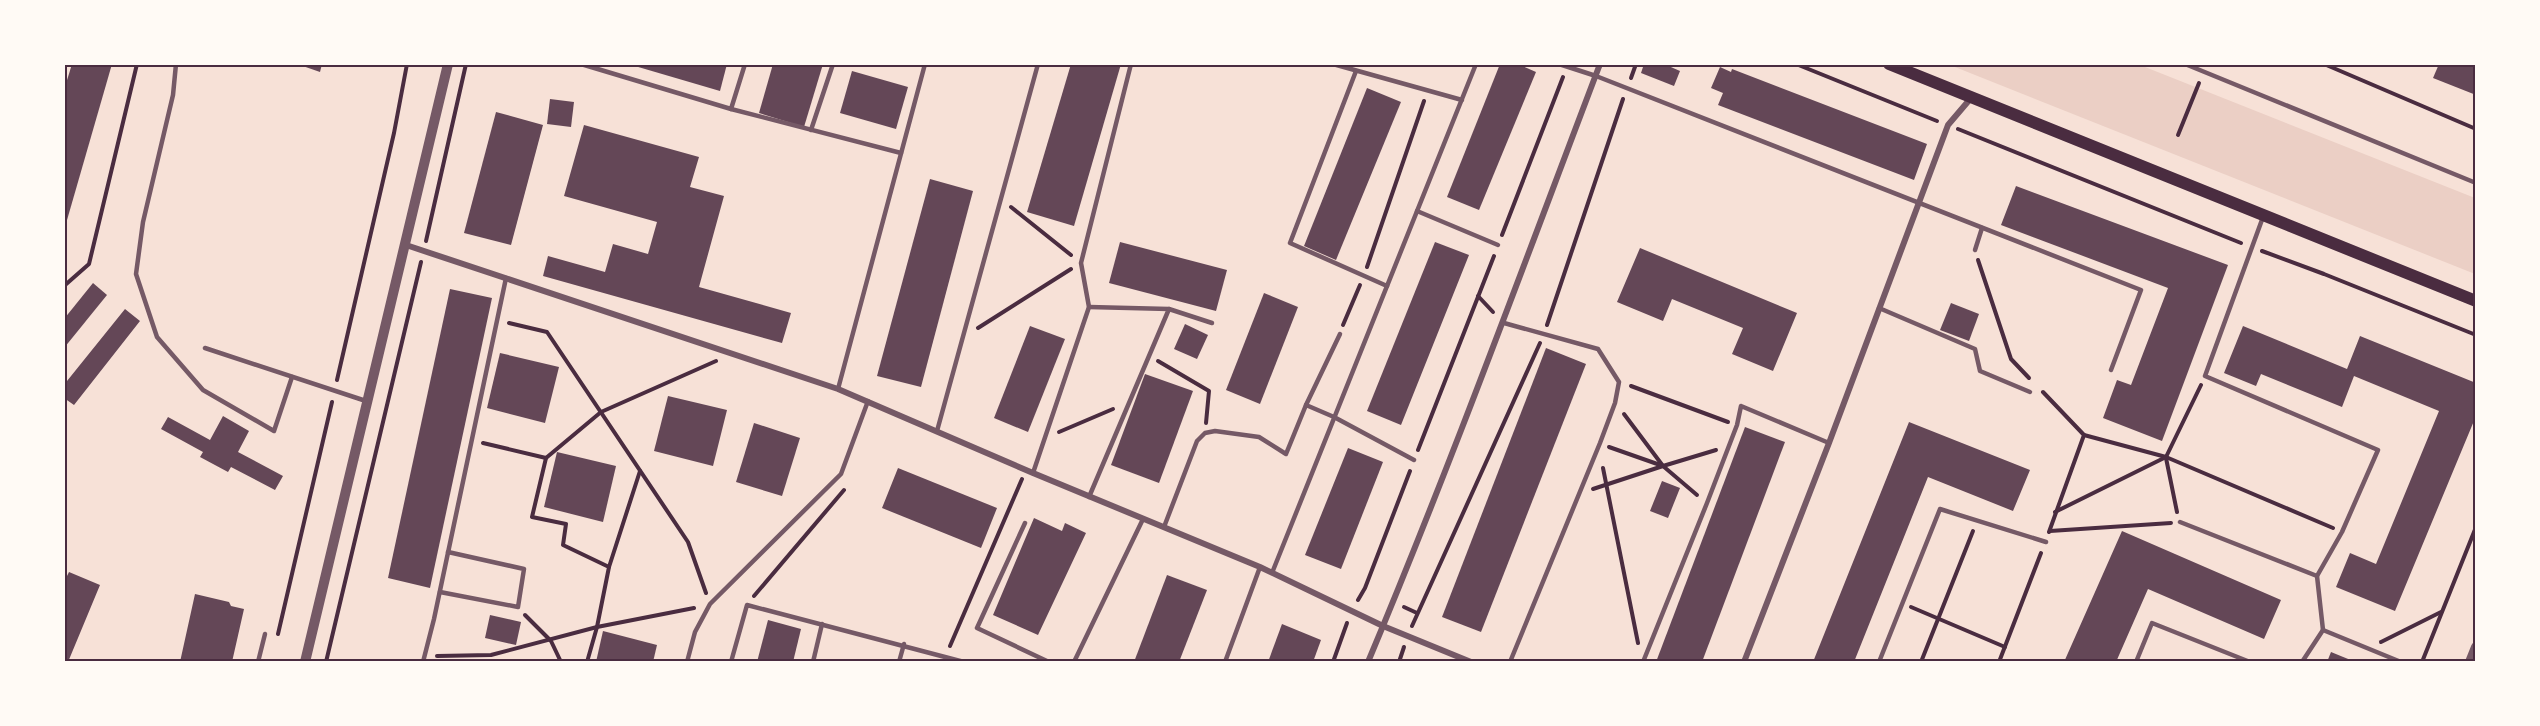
<svg xmlns="http://www.w3.org/2000/svg" width="2540" height="726" font-family="'Open Sans',sans-serif">
  <style>
    .green { fill: #ebcfc5 }
    .building { fill: #644757 }
    .lines { fill: none; stroke-linecap: round; stroke-linejoin: round }
    .path { stroke: #4a2c40; stroke-width: 4 }
    .service { stroke: #755966; stroke-width: 4.5 }
    .minor { stroke: #755966; stroke-width: 6 }
    .tertiary { stroke: #755966; stroke-width: 10 }
    .secondary { stroke: #4a2c40; stroke-width: 12 }
    .neatline { fill: none; stroke: #4a2c40; stroke-width: 2 }
  </style>
  <rect width="100%" height="100%" fill="#f7e1d7"/>
  <!-- green -->
  <path class="green" d="M 1950,65 L 2140,65 L 2475,198 L 2475,274 Z"/>
  <!-- building -->
  <g class="building">
    <path d="M 72,64 L 112,64 L 65,227 L 64,90 Z"/>
    <path d="M 297,64 L 322,64 L 320,72 Z"/>
    <path d="M 628,64 L 727,64 L 720,91 Z"/>
    <path d="M 773,64 L 823,64 L 804,127 L 759,113 Z"/>
    <path d="M 1071,64 L 1121,64 L 1074,226 L 1027,212 Z"/>
    <path d="M 1500,64 L 1518,64 L 1536,72 L 1479,210 L 1447,197 Z"/>
    <path d="M 1644,64 L 1664,64 L 1680,71 L 1674,86 L 1641,73 Z"/>
    <path d="M 2439,64 L 2476,64 L 2476,95 L 2433,78 Z"/>
    <path d="M 1720,67 L 1731,72 L 1732,69 L 1927,144 L 1914,180 L 1718,105 L 1723,93 L 1711,88 Z"/>
    <path d="M 852,71 L 908,87 L 896,129 L 840,113 Z"/>
    <path d="M 1367,88 L 1401,102 L 1336,260 L 1304,246 Z"/>
    <path d="M 550,99 L 574,102 L 571,127 L 547,124 Z"/>
    <path d="M 496,112 L 543,125 L 511,245 L 464,233 Z"/>
    <path d="M 584,125 L 699,157 L 690,187 L 724,196 L 699,287 L 791,313 L 782,343 L 543,276 L 548,256 L 605,272 L 613,244 L 648,254 L 657,222 L 564,196 Z"/>
    <path d="M 930,179 L 973,191 L 921,387 L 877,376 Z"/>
    <path d="M 2016,186 L 2228,265 L 2162,441 L 2103,418 L 2117,380 L 2131,385 L 2168,288 L 2001,225 Z"/>
    <path d="M 1120,242 L 1227,270 L 1216,311 L 1109,283 Z"/>
    <path d="M 1435,242 L 1469,255 L 1401,425 L 1367,411 Z"/>
    <path d="M 1640,248 L 1797,313 L 1773,371 L 1732,354 L 1743,328 L 1672,299 L 1663,321 L 1617,302 Z"/>
    <path d="M 93,283 L 107,295 L 64,348 L 64,319 Z"/>
    <path d="M 450,289 L 492,298 L 430,588 L 388,578 Z"/>
    <path d="M 1264,293 L 1298,307 L 1260,404 L 1226,390 Z"/>
    <path d="M 1951,303 L 1979,314 L 1969,341 L 1940,330 Z"/>
    <path d="M 125,309 L 140,321 L 74,405 L 64,398 L 64,379 L 67,381 Z"/>
    <path d="M 1185,324 L 1208,335 L 1197,359 L 1174,349 Z"/>
    <path d="M 1030,326 L 1065,339 L 1028,432 L 994,418 Z"/>
    <path d="M 2243,326 L 2347,369 L 2360,336 L 2476,383 L 2476,416 L 2395,611 L 2336,587 L 2350,553 L 2376,564 L 2439,411 L 2354,376 L 2342,407 L 2261,374 L 2256,386 L 2224,373 Z"/>
    <path d="M 1546,348 L 1586,364 L 1481,632 L 1442,617 Z"/>
    <path d="M 500,353 L 559,367 L 545,423 L 487,408 Z"/>
    <path d="M 1145,374 L 1193,391 L 1159,483 L 1111,465 Z"/>
    <path d="M 668,396 L 727,410 L 713,466 L 654,451 Z"/>
    <path d="M 223,416 L 249,431 L 238,452 L 283,476 L 275,490 L 231,467 L 228,472 L 200,457 L 203,452 L 161,429 L 168,417 L 210,440 Z"/>
    <path d="M 1909,422 L 2030,470 L 2013,511 L 1928,477 L 1854,662 L 1813,662 Z"/>
    <path d="M 754,423 L 800,438 L 782,496 L 736,482 Z"/>
    <path d="M 1745,427 L 1785,442 L 1702,662 L 1656,662 Z"/>
    <path d="M 1348,448 L 1383,462 L 1341,569 L 1305,555 Z"/>
    <path d="M 557,452 L 616,466 L 603,522 L 544,507 Z"/>
    <path d="M 898,468 L 997,508 L 981,548 L 882,508 Z"/>
    <path d="M 1662,481 L 1680,488 L 1668,518 L 1650,511 Z"/>
    <path d="M 1034,518 L 1062,531 L 1065,523 L 1086,533 L 1038,635 L 993,615 Z"/>
    <path d="M 2122,531 L 2281,600 L 2264,639 L 2148,589 L 2116,662 L 2064,662 Z"/>
    <path d="M 69,572 L 100,585 L 68,662 L 64,662 L 64,575 L 67,576 Z"/>
    <path d="M 1167,575 L 1207,590 L 1179,662 L 1134,662 Z"/>
    <path d="M 195,594 L 229,602 L 231,606 L 244,609 L 232,662 L 180,662 Z"/>
    <path d="M 490,615 L 521,622 L 516,645 L 485,638 Z"/>
    <path d="M 768,620 L 801,629 L 793,662 L 757,662 Z"/>
    <path d="M 1282,624 L 1321,640 L 1313,662 L 1268,662 Z"/>
    <path d="M 603,631 L 657,645 L 653,662 L 596,662 Z"/>
    <path d="M 2331,652 L 2353,661 L 2353,662 L 2327,662 Z"/>
  </g>
  <g class="lines">
    <!-- path -->
    <g class="path">
      <path d="M 1796,64 L 1937,121"/>
      <path d="M 2324,64 L 2476,129"/>
      <path d="M 1631,78 L 1636,64"/>
      <path d="M 1958,129 L 2241,243"/>
      <path d="M 2178,135 L 2199,83"/>
      <path d="M 1011,207 L 1071,255"/>
      <path d="M 1502,235 L 1563,77"/>
      <path d="M 426,241 L 466,64"/>
      <path d="M 2262,251 L 2324,274 L 2476,335"/>
      <path d="M 1978,260 L 2011,359 L 2029,378"/>
      <path d="M 1367,267 L 1424,101"/>
      <path d="M 64,286 L 89,264 L 137,64"/>
      <path d="M 1478,296 L 1493,312"/>
      <path d="M 509,323 L 547,332 L 688,542 L 706,593"/>
      <path d="M 1343,325 L 1360,285"/>
      <path d="M 1547,325 L 1623,99"/>
      <path d="M 978,328 L 1071,269"/>
      <path d="M 1158,361 L 1209,391 L 1206,423"/>
      <path d="M 337,380 L 394,133 L 407,64"/>
      <path d="M 1631,386 L 1728,422"/>
      <path d="M 2043,392 L 2084,435 L 2049,532"/>
      <path d="M 1624,414 L 1663,466 L 1697,495"/>
      <path d="M 1059,432 L 1113,409"/>
      <path d="M 2084,435 L 2166,457 L 2333,528"/>
      <path d="M 483,443 L 546,458 L 601,412 L 716,361"/>
      <path d="M 1609,447 L 1663,466 L 1716,450"/>
      <path d="M 1418,450 L 1494,256"/>
      <path d="M 546,458 L 532,517 L 566,524 L 563,545 L 609,567 L 597,627 L 587,662"/>
      <path d="M 2166,458 L 2177,512"/>
      <path d="M 1603,468 L 1638,643"/>
      <path d="M 1593,489 L 1663,466"/>
      <path d="M 2055,512 L 2166,457 L 2201,385"/>
      <path d="M 2050,531 L 2171,523"/>
      <path d="M 609,567 L 640,471"/>
      <path d="M 754,596 L 844,490"/>
      <path d="M 1358,600 L 1365,588 L 1410,471"/>
      <path d="M 1404,607 L 1417,613"/>
      <path d="M 1911,607 L 2005,647"/>
      <path d="M 525,615 L 551,641 L 561,662"/>
      <path d="M 1412,626 L 1540,343"/>
      <path d="M 278,634 L 332,402"/>
      <path d="M 2381,642 L 2441,612"/>
      <path d="M 950,646 L 1022,479"/>
      <path d="M 437,656 L 491,655 L 597,627 L 694,608"/>
      <path d="M 326,662 L 421,262"/>
      <path d="M 1333,662 L 1347,623"/>
      <path d="M 1399,662 L 1404,647"/>
      <path d="M 1921,662 L 1973,531"/>
      <path d="M 1999,662 L 2041,553"/>
      <path d="M 2422,662 L 2476,527"/>
    </g>
    <!-- service -->
    <g class="service">
      <path d="M 176,64 L 173,95 L 143,222 L 136,274 L 157,337 L 203,390 L 274,431 L 292,377"/>
      <path d="M 581,64 L 731,109 L 745,64"/>
      <path d="M 1333,64 L 1462,100"/>
      <path d="M 1559,64 L 1596,76 L 2141,290 L 2111,370"/>
      <path d="M 2185,64 L 2476,183"/>
      <path d="M 1356,71 L 1290,243 L 1387,286"/>
      <path d="M 731,109 L 901,153"/>
      <path d="M 811,130 L 833,64"/>
      <path d="M 1417,211 L 1498,245"/>
      <path d="M 2263,217 L 2205,376 L 2378,450 L 2342,532 L 2317,576 L 2323,630"/>
      <path d="M 1975,250 L 1982,228"/>
      <path d="M 1089,307 L 1169,309 L 1089,497"/>
      <path d="M 1879,308 L 1975,349 L 1980,371 L 2030,392"/>
      <path d="M 1169,309 L 1212,323"/>
      <path d="M 1504,323 L 1598,349 L 1619,382 L 1615,403 L 1600,443 L 1510,662"/>
      <path d="M 205,348 L 366,401"/>
      <path d="M 838,389 L 925,64"/>
      <path d="M 1306,405 L 1340,334"/>
      <path d="M 937,431 L 1038,64"/>
      <path d="M 1033,473 L 1089,307 L 1081,263 L 1131,64"/>
      <path d="M 2180,522 L 2317,576"/>
      <path d="M 1025,523 L 977,628 L 1049,662"/>
      <path d="M 1164,527 L 1197,441 L 1205,433 L 1215,431 L 1259,437 L 1286,454 L 1306,405 L 1334,417 L 1414,460"/>
      <path d="M 1272,573 L 1476,64"/>
      <path d="M 440,592 L 518,607 L 524,569 L 448,552"/>
      <path d="M 258,662 L 265,634"/>
      <path d="M 423,662 L 434,619 L 506,278"/>
      <path d="M 687,662 L 695,632 L 710,604 L 841,474 L 868,401"/>
      <path d="M 731,662 L 747,605 L 964,662"/>
      <path d="M 813,662 L 822,624"/>
      <path d="M 899,662 L 904,644"/>
      <path d="M 1074,662 L 1143,519"/>
      <path d="M 1225,662 L 1260,567"/>
      <path d="M 1643,662 L 1707,503 L 1737,425 L 1741,406 L 1829,443"/>
      <path d="M 1879,662 L 1940,509 L 2046,542"/>
      <path d="M 2136,662 L 2152,623 L 2250,662"/>
      <path d="M 2302,662 L 2323,630 L 2401,662"/>
    </g>
    <!-- minor -->
    <g class="minor">
      <path d="M 406,245 L 838,389 L 1033,473 L 1260,567 L 1383,626 L 1471,662"/>
      <path d="M 1368,662 C 1451,464 1524,264 1600,64"/>
      <path d="M 1744,662 L 1829,443 L 1948,125 L 1971,98"/>
    </g>
    <!-- tertiary -->
    <g class="tertiary">
      <path d="M 305,662 L 448,64"/>
      <path d="M 2470,662 L 2476,647"/>
    </g>
    <!-- secondary -->
    <path class="secondary" d="M 1889,64 L 2476,301"/>
  </g>
  <!-- border -->
  <rect width="2540" height="726" fill="none" stroke="#fffaf5" stroke-width="132"/>
  <rect x="66" y="66" width="2408" height="594" class="neatline"/>
</svg>
